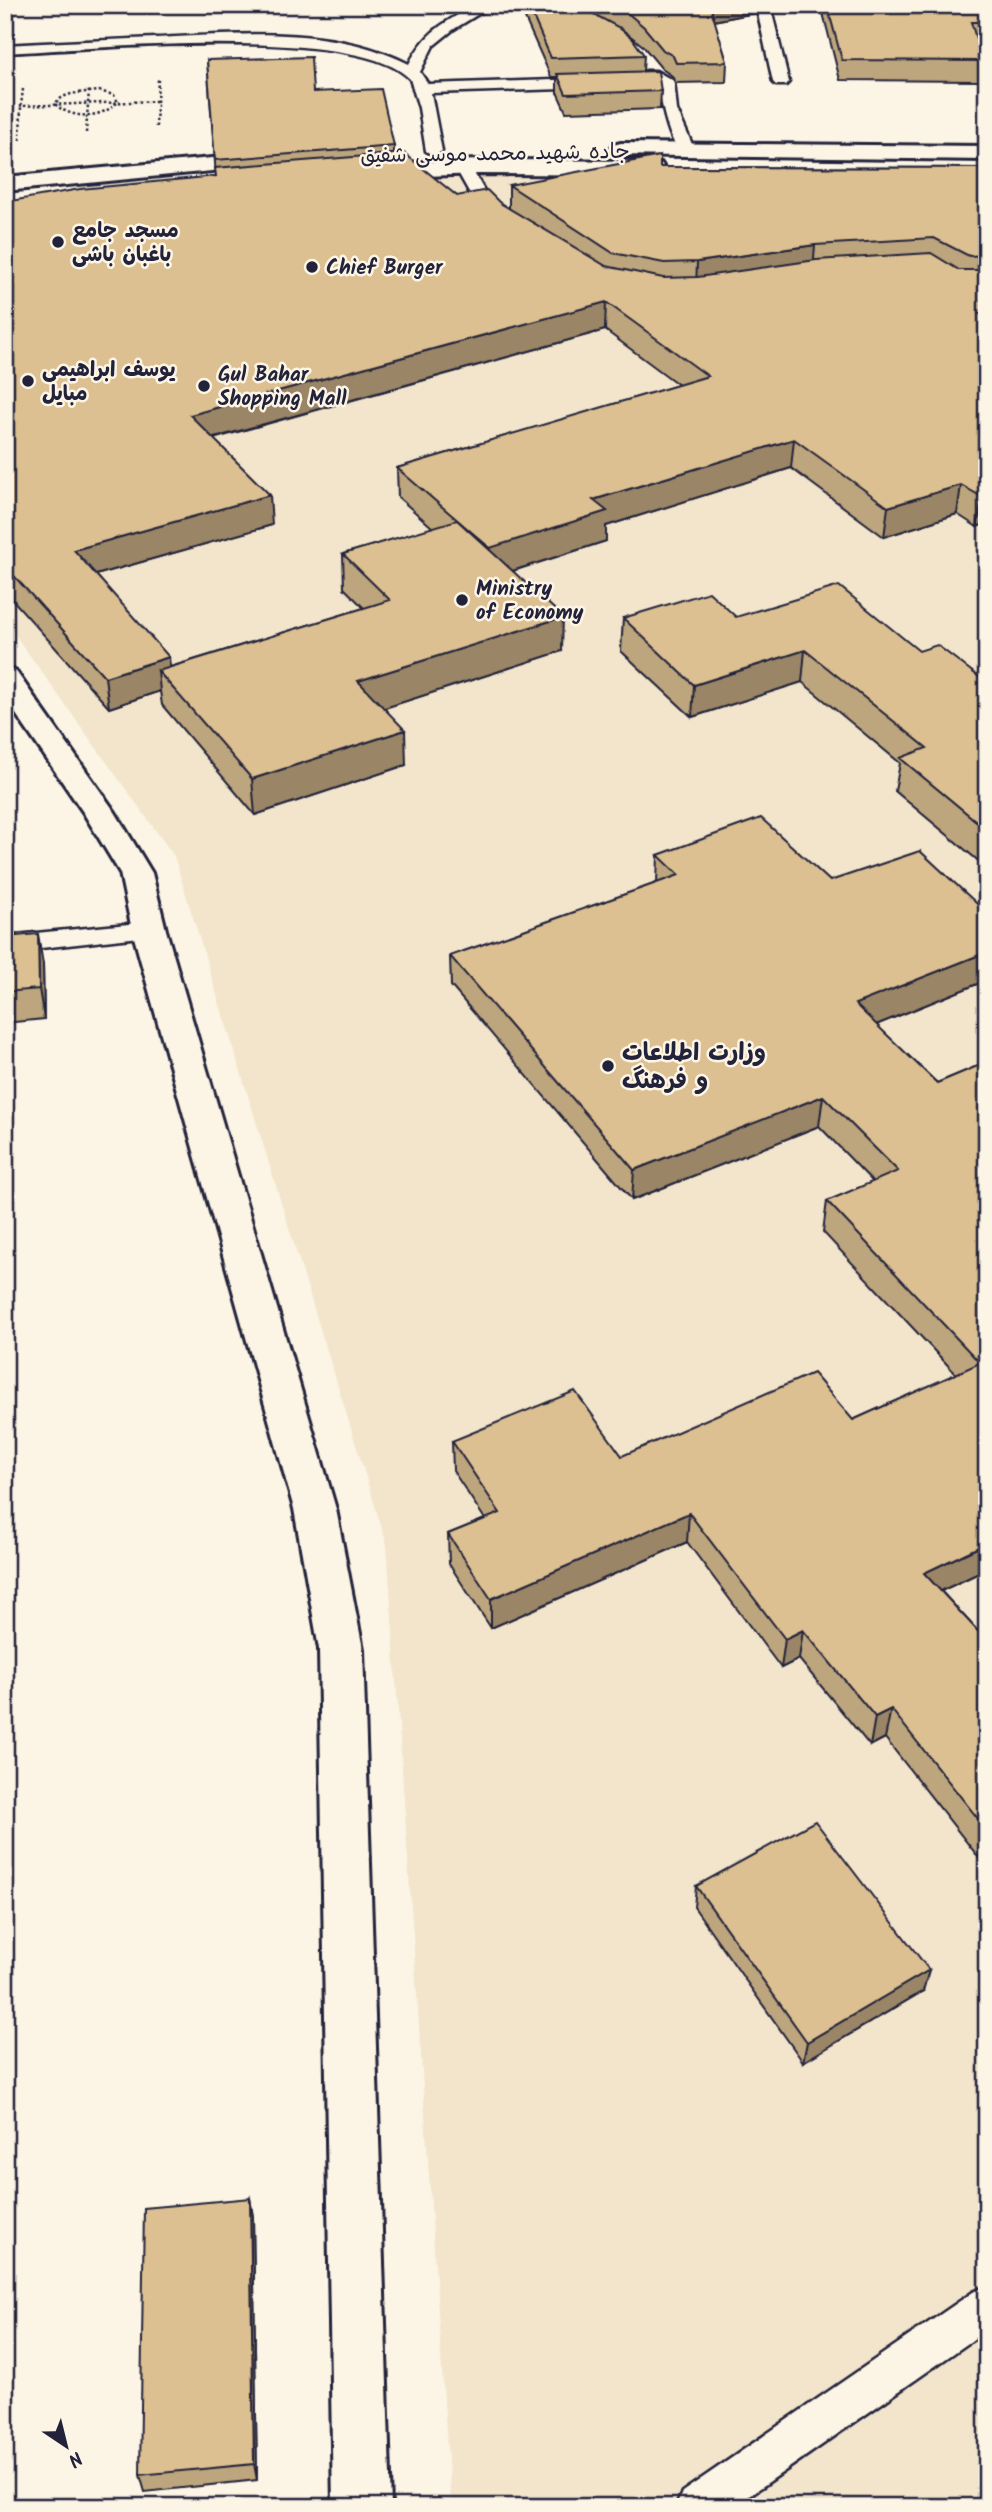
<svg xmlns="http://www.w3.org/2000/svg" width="992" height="2512" font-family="Kalam,'Playpen Sans Arabic',sans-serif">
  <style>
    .built { fill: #f2e5cc }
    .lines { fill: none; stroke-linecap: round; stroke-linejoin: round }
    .lane-casing { stroke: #22223b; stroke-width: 5 }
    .secondary-casing { stroke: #22223b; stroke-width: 6 }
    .path { stroke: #22223b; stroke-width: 2.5; stroke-dasharray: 2.5 2.5; stroke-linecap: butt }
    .lane { fill: #fcf5e5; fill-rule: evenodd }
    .secondary { fill: #fcf5e5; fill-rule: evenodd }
    .wall { fill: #bda57d; stroke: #22223b; stroke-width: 2; fill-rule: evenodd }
    .shaded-wall { fill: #9a8666; stroke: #22223b; stroke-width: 2 }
    .building { fill: #dcc091; stroke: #22223b; stroke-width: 2 }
    .poi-dot { fill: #22223b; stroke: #fcf5e5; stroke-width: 2.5 }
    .labels { text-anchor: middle; stroke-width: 5; stroke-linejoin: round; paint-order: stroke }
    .far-street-label { font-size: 21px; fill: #22223b; stroke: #fcf5e5 }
    .far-poi-label { font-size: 21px; font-weight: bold; fill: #22223b; stroke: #fcf5e5; text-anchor: start }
    .poi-label { font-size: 24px; font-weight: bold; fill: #22223b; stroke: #fcf5e5; text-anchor: start }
  </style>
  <rect width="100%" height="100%" fill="#fcf5e5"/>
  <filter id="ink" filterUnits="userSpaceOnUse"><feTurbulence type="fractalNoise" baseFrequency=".0143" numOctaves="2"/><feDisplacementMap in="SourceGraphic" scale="14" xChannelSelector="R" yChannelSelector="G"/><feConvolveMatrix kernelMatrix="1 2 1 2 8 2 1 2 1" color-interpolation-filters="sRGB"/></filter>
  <g filter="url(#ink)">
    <!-- built -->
    <path class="built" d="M 444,176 L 987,180 L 987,2507 L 451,2507 L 387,1545 L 174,856 L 5,621 L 5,215 L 187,193 Z"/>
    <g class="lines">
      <defs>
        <g id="lane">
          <path d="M 475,5 L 493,5 L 454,29 L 433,46 L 420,72 L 428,84 L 646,77 L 644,74 L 646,71 L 656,71 L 674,81 L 677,110 L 695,151 L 687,156 C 670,152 661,102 659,86 L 431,93 L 442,151 L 434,156 L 426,151 L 419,108 L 410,79 C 358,23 84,50 5,53 L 5,45 C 55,42 106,40 156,38 C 239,34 333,25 409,64 C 426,31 444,23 475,5 Z"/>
          <path d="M 756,5 L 770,5 L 789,82 L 786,85 L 776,85 L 773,82 Z"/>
          <path d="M 463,162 L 469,164 L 486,194 L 509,216 L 511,220 L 509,224 L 497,224 L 473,199 L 455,167 Z"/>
          <path d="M 149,922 L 158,925 L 161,930 L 158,935 L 5,952 L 5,936 Z"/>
          <path d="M 987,2286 L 987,2330 L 733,2507 L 676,2507 L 682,2492 L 973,2292 Z"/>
        </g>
        <g id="secondary">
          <path d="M 621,143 L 987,146 L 987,160 L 613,155 L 610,150 L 613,145 Z"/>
          <path d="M 267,153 L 275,155 L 278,160 L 275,165 L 5,191 L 5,177 Z"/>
          <path d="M 479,160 L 653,161 L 661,163 L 664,168 L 661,173 L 653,175 L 479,174 L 373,178 L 365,176 L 362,171 L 365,166 L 373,164 Z"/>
          <path d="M 5,667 L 15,670 L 115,812 L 152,873 L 166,930 L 336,1509 L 363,1649 L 391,2507 L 333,2507 L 319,1649 L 294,1509 L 132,930 L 120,873 L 83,812 L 5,698 Z"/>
        </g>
      </defs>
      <!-- lane casing -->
      <use href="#lane" class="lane-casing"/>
      <!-- secondary casing -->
      <use href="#secondary" class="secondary-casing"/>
      <!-- path -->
      <g class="path">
        <path d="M 23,89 L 21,106 L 157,101"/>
        <path d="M 99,91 L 114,95 L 118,102 C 101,119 72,120 55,104 C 64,91 84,93 99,91 Z"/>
        <path d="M 156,127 L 158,79"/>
        <path d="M 86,133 L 89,90"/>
        <path d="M 20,140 L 21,106"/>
      </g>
      <!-- lane -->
      <use href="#lane" class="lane"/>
      <!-- secondary -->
      <use href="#secondary" class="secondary"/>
    </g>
    <!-- wall -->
    <g class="wall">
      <path d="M 519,5 L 756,5 L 755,13 L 714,21 L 727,62 L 726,82 L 675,83 L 672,76 L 662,69 L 643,46 L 619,27 L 644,55 L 643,71 L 661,91 L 660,109 L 566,112 L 557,92 L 557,77 L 551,77 Z"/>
      <path d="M 821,5 L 987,5 L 987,41 L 977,42 L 983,61 L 980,81 L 840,80 Z"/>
      <path d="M 207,60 L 313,92 L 394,146 L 394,154 L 457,196 L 500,203 L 509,209 L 509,185 L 660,167 L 987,168 L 987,523 L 977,527 L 957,514 L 884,537 L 791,468 L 606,526 L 606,541 L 513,571 L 562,651 L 384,708 L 406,765 L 255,815 L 162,705 L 160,691 L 109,708 L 12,599 L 5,600 L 5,202 L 216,176 ZM 605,330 L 679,385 L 397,468 L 398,497 L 433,528 L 343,554 L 344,588 L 364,608 L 170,667 L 96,575 L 272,525 L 213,439 Z"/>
      <path d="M 736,617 L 919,651 L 987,683 L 987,868 L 895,791 L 900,763 L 802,682 L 692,717 L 621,651 L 623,618 Z"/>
      <path d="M 658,855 L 830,881 L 987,913 L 987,980 L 876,1025 L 937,1083 L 987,1062 L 987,1569 L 941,1591 L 987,1641 L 987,1868 L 885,1738 L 870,1746 L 799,1659 L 781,1668 L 687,1542 L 491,1628 L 449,1564 L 448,1534 L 485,1519 L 453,1471 L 452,1441 L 622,1456 L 853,1420 L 956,1374 L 823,1232 L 827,1201 L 873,1182 L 819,1126 L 632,1200 L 451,986 L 450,956 L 657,883 Z"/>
      <path d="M 5,937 L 43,964 L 44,1019 L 5,1023 Z"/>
      <path d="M 696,1886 L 923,1991 L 803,2062 L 694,1907 Z"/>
      <path d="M 987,1916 L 987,1941 L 982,1934 Z"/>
      <path d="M 250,2198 L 253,2217 L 257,2480 L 145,2492 L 140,2475 Z"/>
    </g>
    <!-- shaded-wall -->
    <g class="shaded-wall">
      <path d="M 708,5 L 756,5 L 755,13 L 708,22 Z"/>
      <path d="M 774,5 L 794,5 L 774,9 Z"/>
      <path d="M 815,245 L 813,272 L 696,289 L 697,262 Z"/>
      <path d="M 606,302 L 605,330 L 192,444 L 190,415 Z"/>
      <path d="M 794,439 L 791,468 L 606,526 L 606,541 L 490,578 L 490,548 L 593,500 Z"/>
      <path d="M 961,485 L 957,514 L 884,537 L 888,507 Z"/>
      <path d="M 270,495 L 272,525 L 78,580 L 74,550 Z"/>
      <path d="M 987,495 L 987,523 L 977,527 L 982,497 Z"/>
      <path d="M 7,568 L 12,599 L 5,600 L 5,569 Z"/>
      <path d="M 563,617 L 562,651 L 360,716 L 358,681 Z"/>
      <path d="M 805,650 L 802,682 L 692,717 L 694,685 Z"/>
      <path d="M 169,657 L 172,687 L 158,671 L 160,691 L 109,708 L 105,677 Z"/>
      <path d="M 405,730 L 406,765 L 255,815 L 252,779 Z"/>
      <path d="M 7,844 L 13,874 L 9,933 L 5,935 L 5,878 Z"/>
      <path d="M 38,934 L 43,964 L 44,1019 L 39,989 Z"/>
      <path d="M 987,952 L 987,980 L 851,1035 L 855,1004 Z"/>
      <path d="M 823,1096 L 819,1126 L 632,1200 L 634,1170 Z"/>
      <path d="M 689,1513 L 687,1542 L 491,1628 L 491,1599 Z"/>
      <path d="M 987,1543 L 987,1569 L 918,1602 L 924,1573 Z"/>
      <path d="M 803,1630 L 799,1659 L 781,1668 L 785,1639 Z"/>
      <path d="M 891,1709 L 885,1738 L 870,1746 L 875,1717 Z"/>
      <path d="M 929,1970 L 923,1991 L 803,2062 L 807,2042 Z"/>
      <path d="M 250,2198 L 253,2217 L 257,2480 L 254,2464 Z"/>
    </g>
    <!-- building -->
    <g class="building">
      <path d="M 528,5 L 577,5 L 618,27 L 632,38 L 644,55 L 551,58 Z"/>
      <path d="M 614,5 L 710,5 L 727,62 L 676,63 L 673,56 L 663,50 L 644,27 L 623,9 Z"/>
      <path d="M 827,5 L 987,5 L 987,22 L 971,22 L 983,61 L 842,60 Z"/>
      <path d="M 311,57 L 313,92 L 381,89 L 394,146 L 215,160 L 207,60 Z"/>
      <path d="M 658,71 L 661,91 L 566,94 L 557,74 Z"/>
      <path d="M 404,153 L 457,196 L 487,190 L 500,203 L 606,266 L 663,278 L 698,277 L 816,260 L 931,253 L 959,270 L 987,270 L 987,314 L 980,314 L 987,319 L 987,495 L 982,497 L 961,485 L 888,507 L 794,439 L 593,500 L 607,511 L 490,548 L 397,468 L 708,376 L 606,302 L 190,415 L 270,495 L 74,550 L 169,657 L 105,677 L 7,568 L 5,569 L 5,202 L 80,189 L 216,176 L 215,168 Z"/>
      <path d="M 660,156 L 660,167 L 987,168 L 987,255 L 969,256 L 934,238 L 815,245 L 697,262 L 664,263 L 613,253 L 509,185 Z"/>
      <path d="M 457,520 L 563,617 L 358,681 L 405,730 L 252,779 L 158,671 L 390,600 L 343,554 Z"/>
      <path d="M 839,586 L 919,651 L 937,645 L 987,683 L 987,830 L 900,758 L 927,748 L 805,650 L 694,685 L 623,618 L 709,592 L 736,617 Z"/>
      <path d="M 761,818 L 830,881 L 920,851 L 987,913 L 987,952 L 855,1004 L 937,1083 L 987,1062 L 987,1543 L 924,1573 L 987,1641 L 987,1830 L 891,1709 L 875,1717 L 803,1630 L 785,1639 L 689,1513 L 491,1599 L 448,1534 L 500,1513 L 452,1441 L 575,1391 L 622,1456 L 813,1373 L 853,1420 L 980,1363 L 827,1201 L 898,1171 L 823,1096 L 634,1170 L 450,956 L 679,875 L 658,855 Z"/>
      <path d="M 5,844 L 7,844 L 5,878 Z"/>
      <path d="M 38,934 L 39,989 L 5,992 L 5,937 Z"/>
      <path d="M 815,1821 L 929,1970 L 807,2042 L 696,1886 Z"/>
      <path d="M 250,2198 L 254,2464 L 140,2475 L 144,2208 Z"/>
    </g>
  </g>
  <!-- markers -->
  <g class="poi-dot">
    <circle cx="58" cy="242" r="7"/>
    <circle cx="312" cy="267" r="7"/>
    <circle cx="28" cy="381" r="7"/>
    <circle cx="204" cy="386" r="7"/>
    <circle cx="462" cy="600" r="7"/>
    <circle cx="608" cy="1066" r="7"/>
  </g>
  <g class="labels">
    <!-- far-street labels -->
    <g class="far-street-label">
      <text transform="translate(495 153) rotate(-1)" y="7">جاده شهید محمد موسی شفیق</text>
    </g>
    <!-- far-poi labels -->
    <g class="far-poi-label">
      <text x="72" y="237">مسجد جامع<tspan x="72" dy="24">باغبان باشی</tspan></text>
      <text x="326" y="274">Chief Burger</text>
      <text x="42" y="376">یوسف ابراهیمی<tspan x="42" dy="24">مبایل</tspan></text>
      <text x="218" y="381">Gul Bahar<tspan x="218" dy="24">Shopping Mall</tspan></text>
      <text x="476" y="595">Ministry<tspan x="476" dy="24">of Economy</tspan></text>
    </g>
    <!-- poi labels -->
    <g class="poi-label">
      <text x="622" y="1060">وزارت اطلاعات<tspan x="622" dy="28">و فرهنگ</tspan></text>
    </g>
  </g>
  <!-- margin -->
  <rect width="992" height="2512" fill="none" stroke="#fcf5e5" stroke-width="28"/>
  <rect x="14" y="14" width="964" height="2484" fill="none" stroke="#22223b" stroke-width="2.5" filter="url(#ink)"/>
  <!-- north arrow -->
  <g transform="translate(66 2446) rotate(145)" stroke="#fcf5e5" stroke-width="5" paint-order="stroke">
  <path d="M0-5L12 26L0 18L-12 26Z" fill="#22223b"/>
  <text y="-10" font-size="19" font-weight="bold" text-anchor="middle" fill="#22223b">N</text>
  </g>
</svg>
